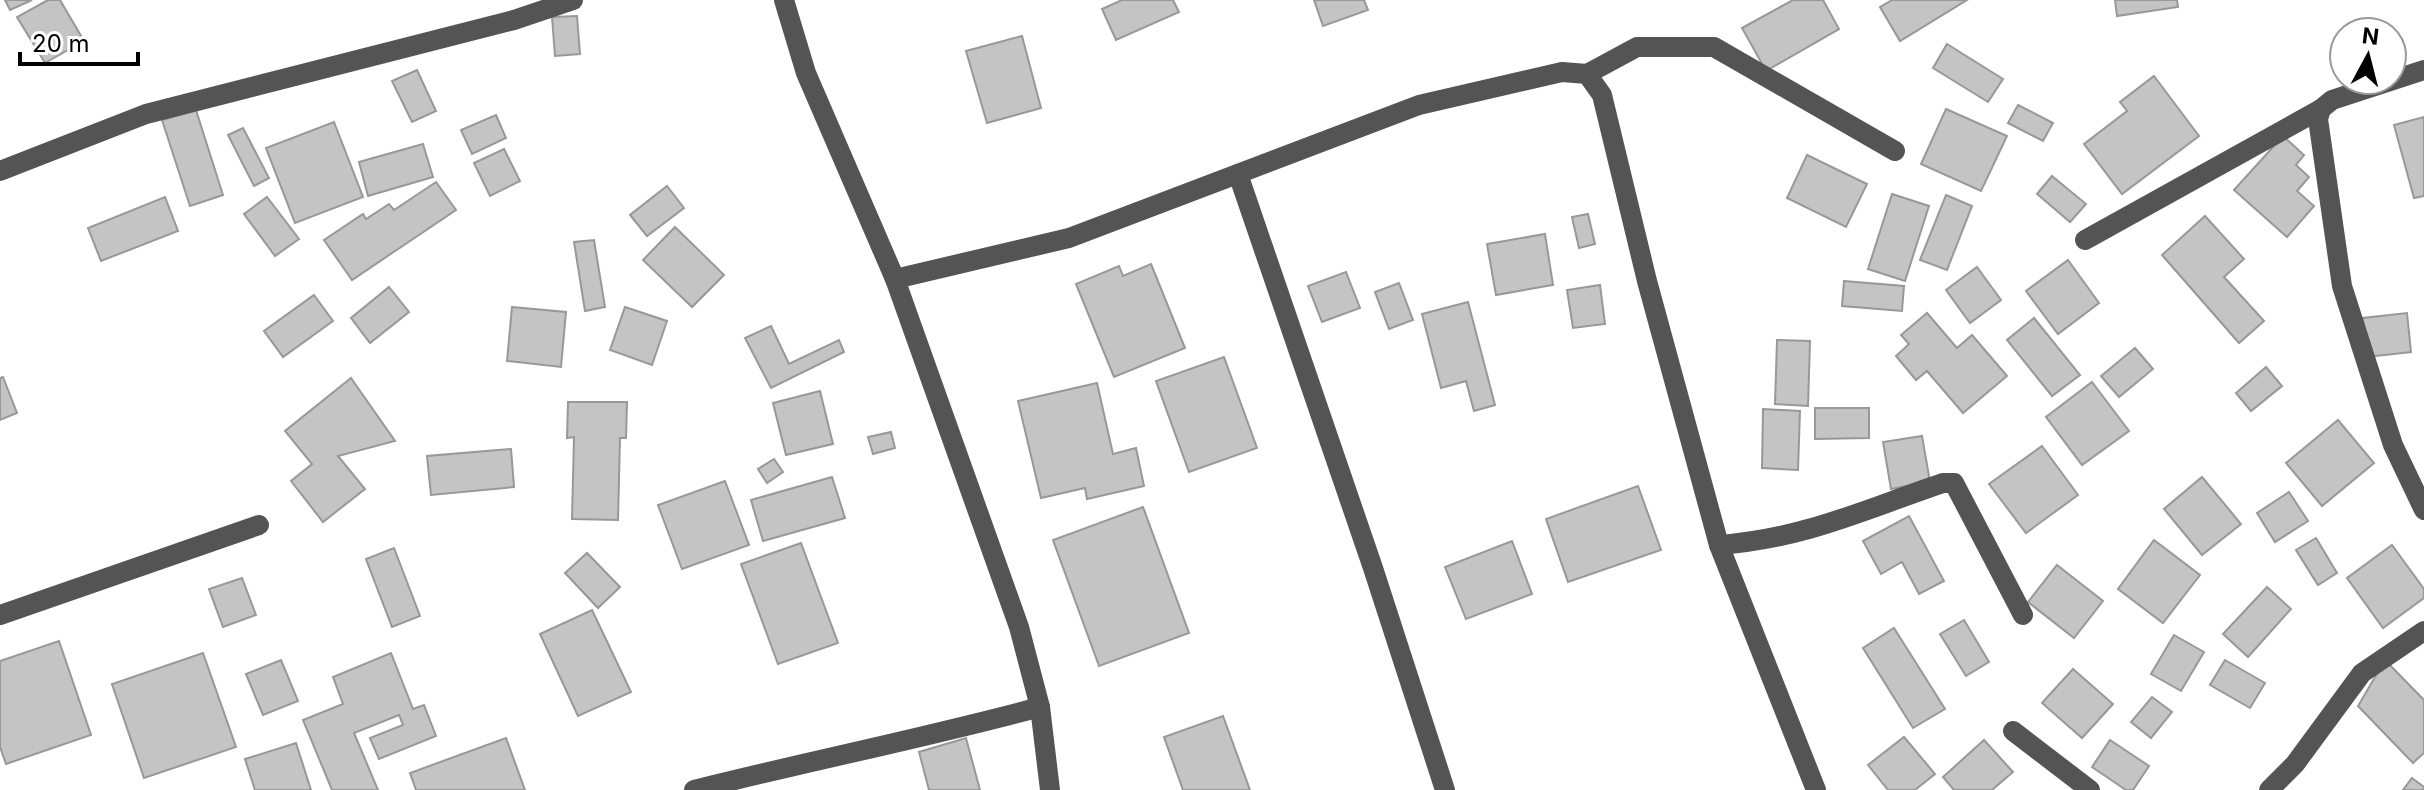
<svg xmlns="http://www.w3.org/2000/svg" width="2424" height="790" font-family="Inter,sans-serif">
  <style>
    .building { fill: #c4c4c4; stroke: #989898; stroke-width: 2 }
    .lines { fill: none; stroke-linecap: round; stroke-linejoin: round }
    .minor { stroke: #545454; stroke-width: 20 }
  </style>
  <rect width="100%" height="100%" fill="#fff"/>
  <!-- building -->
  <g class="building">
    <path d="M 5,0 L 32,0 L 10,10 Z"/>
    <path d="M 48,0 L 60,0 L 84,41 L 45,63 L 17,17 Z"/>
    <path d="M 1122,0 L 1173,0 L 1179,12 L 1116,40 L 1102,9 Z"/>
    <path d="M 1314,0 L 1364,0 L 1368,10 L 1323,26 Z"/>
    <path d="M 1793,0 L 1823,0 L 1839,29 L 1766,71 L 1742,28 Z"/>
    <path d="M 1892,0 L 1967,0 L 1900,41 L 1880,7 Z"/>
    <path d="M 2115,0 L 2177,0 L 2178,7 L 2117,16 Z"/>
    <path d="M 577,16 L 580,54 L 555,56 L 552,17 Z"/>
    <path d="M 1022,36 L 1041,108 L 987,123 L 966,51 Z"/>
    <path d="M 1947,44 L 2003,79 L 1988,102 L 1933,68 Z"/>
    <path d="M 417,70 L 436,111 L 412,122 L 392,81 Z"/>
    <path d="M 2154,76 L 2199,136 L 2122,194 L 2084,144 L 2127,111 L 2120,102 Z"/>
    <path d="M 2018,105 L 2053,123 L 2043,141 L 2008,123 Z"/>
    <path d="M 1946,109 L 2007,136 L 1981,191 L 1921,164 Z"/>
    <path d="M 196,110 L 223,195 L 190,206 L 162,120 Z"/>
    <path d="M 496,115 L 506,138 L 472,154 L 461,130 Z"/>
    <path d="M 2424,117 L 2424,196 L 2414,198 L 2394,125 Z"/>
    <path d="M 334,122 L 363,197 L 295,223 L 266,148 Z"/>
    <path d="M 243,128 L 269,178 L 254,186 L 228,135 Z"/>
    <path d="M 2283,136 L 2304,155 L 2296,165 L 2309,177 L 2297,191 L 2314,206 L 2287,237 L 2234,190 Z"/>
    <path d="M 423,144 L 433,177 L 368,196 L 359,162 Z"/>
    <path d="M 504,149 L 520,181 L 490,196 L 474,163 Z"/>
    <path d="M 1807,155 L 1867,184 L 1846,227 L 1787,198 Z"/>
    <path d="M 2052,176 L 2086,204 L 2070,222 L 2037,194 Z"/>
    <path d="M 436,182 L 456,210 L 352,280 L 324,240 L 363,214 L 366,219 L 389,204 L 394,210 Z"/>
    <path d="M 667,186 L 684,208 L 647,236 L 630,215 Z"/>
    <path d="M 1892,194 L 1929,206 L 1905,281 L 1868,269 Z"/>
    <path d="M 1946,195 L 1972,206 L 1947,270 L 1920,260 Z"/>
    <path d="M 165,197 L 178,231 L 101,261 L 88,228 Z"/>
    <path d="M 267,197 L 299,239 L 275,256 L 244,214 Z"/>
    <path d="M 1588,214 L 1595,244 L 1579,248 L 1572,217 Z"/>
    <path d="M 2205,216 L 2244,259 L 2224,277 L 2264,321 L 2239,343 L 2162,255 Z"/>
    <path d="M 675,227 L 724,275 L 692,307 L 643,260 Z"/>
    <path d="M 1545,234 L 1553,285 L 1496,295 L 1487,244 Z"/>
    <path d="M 594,240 L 605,307 L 585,311 L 574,242 Z"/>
    <path d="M 2068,260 L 2099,303 L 2058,334 L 2026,291 Z"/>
    <path d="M 1151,264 L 1185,348 L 1114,377 L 1076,284 L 1119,266 L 1123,276 Z"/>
    <path d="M 1977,267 L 2001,300 L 1970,323 L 1946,290 Z"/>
    <path d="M 1346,272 L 1360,308 L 1322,322 L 1308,286 Z"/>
    <path d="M 1844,281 L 1904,286 L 1902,311 L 1842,306 Z"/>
    <path d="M 1399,283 L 1413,320 L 1389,329 L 1375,292 Z"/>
    <path d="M 1600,285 L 1605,324 L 1573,328 L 1567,290 Z"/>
    <path d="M 389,287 L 409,312 L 370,343 L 351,318 Z"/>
    <path d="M 314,295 L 333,321 L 283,357 L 264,331 Z"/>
    <path d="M 1468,302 L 1495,405 L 1474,411 L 1466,381 L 1441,388 L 1422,314 Z"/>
    <path d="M 512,307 L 566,312 L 561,367 L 507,361 Z"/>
    <path d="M 625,307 L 667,321 L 652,365 L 610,350 Z"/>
    <path d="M 1927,313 L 1957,348 L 1972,335 L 2007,376 L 1963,413 L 1927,371 L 1916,380 L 1896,356 L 1909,344 L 1901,335 Z"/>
    <path d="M 2407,313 L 2411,352 L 2367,357 L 2363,318 Z"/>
    <path d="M 2034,318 L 2080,375 L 2052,396 L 2007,340 Z"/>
    <path d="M 771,326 L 789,364 L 839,340 L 844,352 L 771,388 L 745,338 Z"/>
    <path d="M 1777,340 L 1810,341 L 1808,406 L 1775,404 Z"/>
    <path d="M 2135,348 L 2153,369 L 2119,397 L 2101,376 Z"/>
    <path d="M 1224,357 L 1257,448 L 1189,472 L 1156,381 Z"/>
    <path d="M 2266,367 L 2282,386 L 2251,411 L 2236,393 Z"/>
    <path d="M 3,377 L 17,413 L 0,420 L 0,378 Z"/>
    <path d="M 351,378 L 395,441 L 338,456 L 365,489 L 323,522 L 291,481 L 312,464 L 285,431 Z"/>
    <path d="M 2092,382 L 2129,431 L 2082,465 L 2046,417 Z"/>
    <path d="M 1097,383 L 1113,454 L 1136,448 L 1144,486 L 1087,499 L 1085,488 L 1041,498 L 1018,401 Z"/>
    <path d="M 820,391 L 833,444 L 786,455 L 773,403 Z"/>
    <path d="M 568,402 L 627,402 L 626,438 L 620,438 L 618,520 L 572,519 L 574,437 L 567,438 Z"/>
    <path d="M 1815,408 L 1869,408 L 1869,438 L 1815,439 Z"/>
    <path d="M 1763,409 L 1800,411 L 1798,470 L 1762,468 Z"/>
    <path d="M 2338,420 L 2374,463 L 2322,506 L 2286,463 Z"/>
    <path d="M 891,432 L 895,448 L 873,454 L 868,437 Z"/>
    <path d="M 1922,436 L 1930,482 L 1891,489 L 1883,442 Z"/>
    <path d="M 2042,446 L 2078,495 L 2026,533 L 1989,484 Z"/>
    <path d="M 511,449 L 514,487 L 431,495 L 427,456 Z"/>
    <path d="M 774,459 L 783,472 L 767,483 L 758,469 Z"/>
    <path d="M 832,477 L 845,518 L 763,541 L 751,500 Z"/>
    <path d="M 2202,477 L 2241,524 L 2202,555 L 2164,509 Z"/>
    <path d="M 725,481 L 749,545 L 682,569 L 658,505 Z"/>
    <path d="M 1638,486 L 1661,550 L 1568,582 L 1546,519 Z"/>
    <path d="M 2289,492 L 2308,521 L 2275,542 L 2257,513 Z"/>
    <path d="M 1143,507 L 1189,633 L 1099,666 L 1053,540 Z"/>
    <path d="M 1909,516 L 1944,581 L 1919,594 L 1902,562 L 1881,574 L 1863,541 Z"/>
    <path d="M 2316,538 L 2337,573 L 2318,585 L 2296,550 Z"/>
    <path d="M 2154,540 L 2200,575 L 2163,623 L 2118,589 Z"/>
    <path d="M 1512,541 L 1532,594 L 1466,619 L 1445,567 Z"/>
    <path d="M 801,543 L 838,643 L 778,664 L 741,564 Z"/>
    <path d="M 2392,545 L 2424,589 L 2424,598 L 2383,628 L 2347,578 Z"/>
    <path d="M 394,548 L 420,616 L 392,627 L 366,559 Z"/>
    <path d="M 587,553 L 620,587 L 598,608 L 565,573 Z"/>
    <path d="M 2057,565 L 2103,601 L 2074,638 L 2028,602 Z"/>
    <path d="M 242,578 L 256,615 L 223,627 L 209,589 Z"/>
    <path d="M 2267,587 L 2291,609 L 2248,657 L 2223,634 Z"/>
    <path d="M 592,610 L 631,692 L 578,716 L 540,634 Z"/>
    <path d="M 1964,620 L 1989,662 L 1966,676 L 1940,634 Z"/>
    <path d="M 1894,628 L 1945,709 L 1913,728 L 1863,648 Z"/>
    <path d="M 2174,635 L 2204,652 L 2181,691 L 2151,674 Z"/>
    <path d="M 59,641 L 91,735 L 6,764 L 0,747 L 0,661 Z"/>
    <path d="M 203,653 L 236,747 L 144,778 L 112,684 Z"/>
    <path d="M 391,653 L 413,709 L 424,705 L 436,736 L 379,759 L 370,738 L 403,725 L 399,715 L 354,733 L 378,790 L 332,790 L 303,720 L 343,704 L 333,677 Z"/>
    <path d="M 281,660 L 298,701 L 263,715 L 246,674 Z"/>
    <path d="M 2225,660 L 2265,683 L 2250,708 L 2210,685 Z"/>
    <path d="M 2385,660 L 2424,700 L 2424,753 L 2413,763 L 2358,706 Z"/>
    <path d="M 2073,669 L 2113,704 L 2082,738 L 2042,703 Z"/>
    <path d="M 2152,697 L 2172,712 L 2151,738 L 2131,722 Z"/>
    <path d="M 1223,716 L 1250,790 L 1183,790 L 1164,737 Z"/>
    <path d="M 1904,737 L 1935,774 L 1915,790 L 1888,790 L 1868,765 Z"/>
    <path d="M 506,738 L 525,790 L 416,790 L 410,773 Z"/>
    <path d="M 966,738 L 980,790 L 929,790 L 919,752 Z"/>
    <path d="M 1984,740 L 2013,772 L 1992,790 L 1954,790 L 1943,777 Z"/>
    <path d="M 2110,740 L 2149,766 L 2133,790 L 2126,790 L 2092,767 Z"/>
    <path d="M 296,743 L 311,790 L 255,790 L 245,759 Z"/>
    <path d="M 2412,778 L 2424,787 L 2424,790 L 2403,790 Z"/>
  </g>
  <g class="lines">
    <!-- minor -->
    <g class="minor">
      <path d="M 784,0 L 806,73 L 895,279 L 1019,627 L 1040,707 L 1050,790"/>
      <path d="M 2424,70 L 2332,100 L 2321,109 L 2318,119 L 2342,286 L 2393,445 L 2424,510"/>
      <path d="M 1587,74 L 1602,95 L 1647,281 L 1719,545 L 1816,790"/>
      <path d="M 0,171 L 146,114 L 514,20 L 573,0"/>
      <path d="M 1238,174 L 1373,568 L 1445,790"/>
      <path d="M 2085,240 L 2321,109"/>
      <path d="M 895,279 L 1069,238 L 1419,105 L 1562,72 L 1587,74 L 1637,47 L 1714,47 L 1895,151"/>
      <path d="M 1719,545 C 1806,538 1863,510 1943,483 L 1954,483 L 2023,615"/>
      <path d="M 0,615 L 259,525"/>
      <path d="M 2013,731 L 2090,790"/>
      <path d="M 694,790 C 809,761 925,738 1040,707"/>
      <path d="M 2269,790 L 2295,764 L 2362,673 L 2424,631"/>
    </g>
  </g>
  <!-- north arrow -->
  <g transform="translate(2368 56) rotate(7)"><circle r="38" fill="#ffffff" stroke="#999999" stroke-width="2"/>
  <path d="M0-6L14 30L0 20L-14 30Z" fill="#000000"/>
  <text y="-12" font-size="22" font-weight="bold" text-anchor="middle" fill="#000000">N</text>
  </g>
  <!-- scale -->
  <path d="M20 52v12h118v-12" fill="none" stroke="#000000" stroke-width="4"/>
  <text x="32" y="52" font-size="24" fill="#000000" stroke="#ffffff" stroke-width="6" paint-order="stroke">20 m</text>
</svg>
